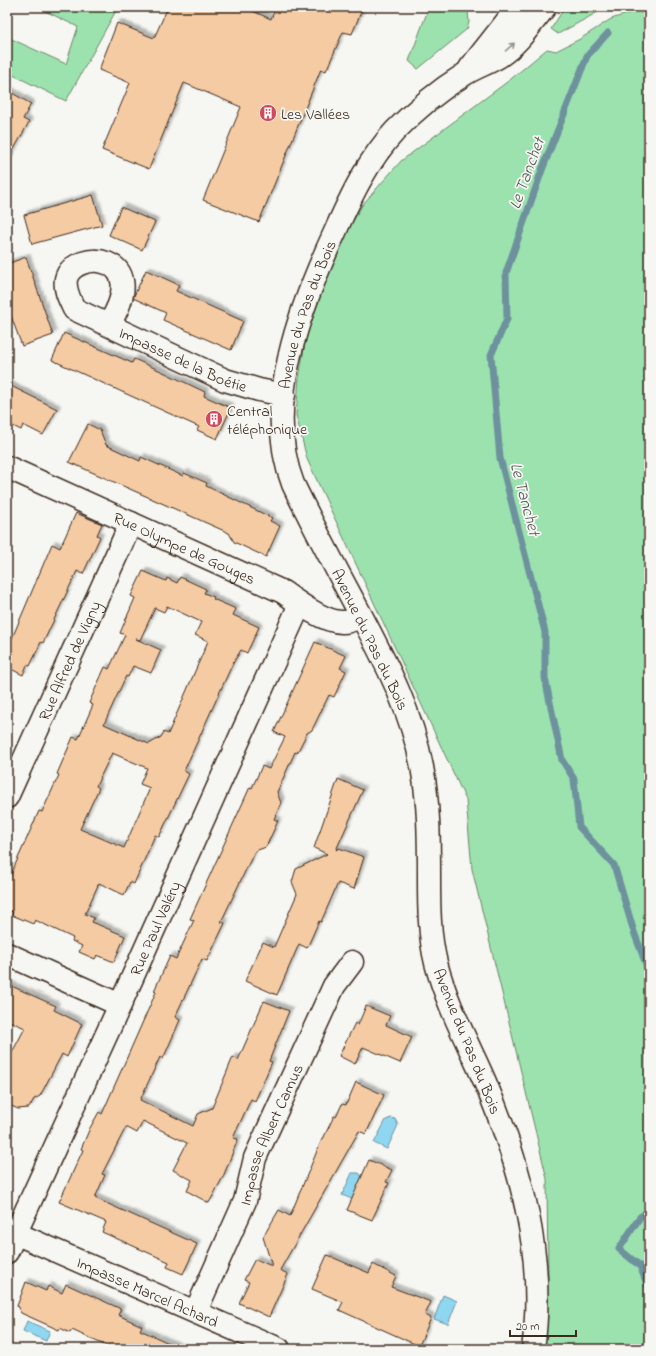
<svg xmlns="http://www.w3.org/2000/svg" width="656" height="1356" font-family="'Indie Flower',sans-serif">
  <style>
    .green { fill: #9ce2af; stroke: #6c8666 }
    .water { fill: #8fd7f1; stroke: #6d929d }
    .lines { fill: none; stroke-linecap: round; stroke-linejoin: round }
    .stream { stroke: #6d929d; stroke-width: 7 }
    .building { fill: #f5cba4; stroke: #3b2a1e; fill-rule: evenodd; filter: url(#shadow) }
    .minor-casing { stroke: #3b2a1e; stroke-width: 25 }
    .minor { stroke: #f6f6f2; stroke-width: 22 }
    .oneway { stroke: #989088 }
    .labels { text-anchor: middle; stroke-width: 3.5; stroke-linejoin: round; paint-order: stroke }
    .poi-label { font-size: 16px; fill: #3b2a1e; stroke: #f6f6f2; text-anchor: start }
    .street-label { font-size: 16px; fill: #3b2a1e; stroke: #f6f6f2 }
    .water-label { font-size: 17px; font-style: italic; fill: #505553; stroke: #f6f6f2 }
  </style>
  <defs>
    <filter id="shadow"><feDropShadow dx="3.5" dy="-3.5" stdDeviation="1" flood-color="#0004"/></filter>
  </defs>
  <rect width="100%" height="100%" fill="#f6f6f2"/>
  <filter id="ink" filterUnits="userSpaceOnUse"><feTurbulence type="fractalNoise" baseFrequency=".025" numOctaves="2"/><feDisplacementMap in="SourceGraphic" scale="8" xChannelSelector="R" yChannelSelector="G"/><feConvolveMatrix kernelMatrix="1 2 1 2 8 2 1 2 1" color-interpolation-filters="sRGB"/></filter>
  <g filter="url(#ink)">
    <!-- green -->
    <g class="green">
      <path d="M 37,7 L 118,7 L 66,101 L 7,72 L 7,37 L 66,64 L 78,27 Z"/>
      <path d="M 429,7 L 460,7 L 468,11 L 469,22 L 467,29 L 418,69 L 409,61 Z"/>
      <path d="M 565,7 L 607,7 L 558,34 L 551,29 Z"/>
      <path d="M 649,7 L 649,1349 L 537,1349 L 548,1278 L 547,1179 L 472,869 L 466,800 L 307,459 L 296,415 L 299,378 L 306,337 L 337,248 L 363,204 L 401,161 L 511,79 L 547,49 L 556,51 L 580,39 L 611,19 Z"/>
    </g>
    <!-- water -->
    <g class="water">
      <path d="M 391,1118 L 395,1119 L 398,1125 L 387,1149 L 374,1143 L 386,1120 Z"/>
      <path d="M 352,1173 L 359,1173 L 364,1179 L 354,1200 L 342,1195 Z"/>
      <path d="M 443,1295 L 457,1301 L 448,1324 L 434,1319 Z"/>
      <path d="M 27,1321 L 50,1331 L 46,1341 L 23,1331 Z"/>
    </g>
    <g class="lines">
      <!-- stream -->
      <g class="stream">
        <path d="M 608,33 L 587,56 L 542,170 L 506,273 L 507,319 L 491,355 L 500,458 L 545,632 L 545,678 L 562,760 L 574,779 L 579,827 L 614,865 L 634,932 L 649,972"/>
        <path d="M 649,1211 L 640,1217 L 619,1249 L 640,1266 L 649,1289"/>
      </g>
    </g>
    <!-- building -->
    <g class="building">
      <path d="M 168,7 L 243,7 L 271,19 L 276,7 L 363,7 L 352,34 L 343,32 L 326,71 L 321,69 L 259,222 L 203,200 L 241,107 L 184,83 L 149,169 L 102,150 L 130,83 L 99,70 L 117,23 L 154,38 Z"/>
      <path d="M 7,90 L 31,104 L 23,119 L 29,122 L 7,162 Z"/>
      <path d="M 93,195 L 102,225 L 32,244 L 24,215 Z"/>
      <path d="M 121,207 L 155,222 L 142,250 L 109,235 Z"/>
      <path d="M 26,257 L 53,335 L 22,346 L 7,305 L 7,264 Z"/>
      <path d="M 146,270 L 179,285 L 176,291 L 243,321 L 231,350 L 163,320 L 166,313 L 133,298 Z"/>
      <path d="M 64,333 L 132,363 L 134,359 L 161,371 L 205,392 L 204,396 L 231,408 L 217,439 L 197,430 L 199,427 L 52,360 Z"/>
      <path d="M 7,384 L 57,409 L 43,435 L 23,425 L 21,430 L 7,423 Z"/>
      <path d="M 88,424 L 100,430 L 106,445 L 140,461 L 141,457 L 183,476 L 184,473 L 207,483 L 206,486 L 272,518 L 270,521 L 280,526 L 266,557 L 234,542 L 229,533 L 69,462 Z"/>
      <path d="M 76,513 L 102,524 L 97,535 L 100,537 L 83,574 L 77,571 L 43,643 L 41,642 L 30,666 L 27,665 L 23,675 L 7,667 L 7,650 L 52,544 L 60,548 Z"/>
      <path d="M 143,571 L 166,581 L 167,578 L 177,583 L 180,577 L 206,589 L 204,593 L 214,597 L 213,599 L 236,609 L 233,615 L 259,627 L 247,653 L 241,650 L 232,665 L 184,771 L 189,774 L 159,837 L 155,835 L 134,884 L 130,882 L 124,895 L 99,883 L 85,914 L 94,918 L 92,922 L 125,936 L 114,962 L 97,955 L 95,959 L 79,952 L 82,946 L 72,941 L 73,938 L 35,920 L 33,924 L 12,915 L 13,912 L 7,910 L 7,883 L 39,811 L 42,812 L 59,775 L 57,774 L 73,737 L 78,739 L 93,705 L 89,703 L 105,667 L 109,669 L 125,635 L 120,633 L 135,598 L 131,596 ZM 167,606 L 201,622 L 195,635 L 208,641 L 168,734 L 164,732 L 161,737 L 149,744 L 104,724 L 126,676 L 128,677 L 133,666 L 151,673 L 161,650 L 136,639 L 140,640 L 155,608 L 164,612 ZM 112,753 L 147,768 L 140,784 L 150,788 L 124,848 L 80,829 L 99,788 L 96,786 Z"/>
      <path d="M 315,642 L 346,656 L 340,668 L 346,671 L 334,697 L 329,695 L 312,730 L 307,733 L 297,753 L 295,752 L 277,792 L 281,803 L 274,819 L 278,821 L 266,847 L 255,851 L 250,861 L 221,922 L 225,923 L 207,961 L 202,959 L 175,1017 L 180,1020 L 163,1059 L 160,1057 L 140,1100 L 193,1126 L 198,1114 L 212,1108 L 233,1057 L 238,1060 L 264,1001 L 289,1011 L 269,1061 L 272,1062 L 255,1101 L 251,1099 L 233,1138 L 238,1139 L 223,1177 L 209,1203 L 187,1191 L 192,1180 L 173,1170 L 187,1143 L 143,1121 L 137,1133 L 126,1127 L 102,1174 L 105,1175 L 95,1198 L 197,1244 L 183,1274 L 167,1267 L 169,1262 L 102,1232 L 106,1222 L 59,1202 L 83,1150 L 81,1149 L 90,1128 L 99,1112 L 102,1114 L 156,992 L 154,991 L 170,956 L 176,959 L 194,920 L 190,919 L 250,787 L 252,788 L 262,766 L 269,769 L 285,737 L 274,732 Z"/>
      <path d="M 338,779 L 363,790 L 336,850 L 339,848 L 364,857 L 354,889 L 338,883 L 321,922 L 319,921 L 307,948 L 299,944 L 277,995 L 245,981 L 263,942 L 274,947 L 297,894 L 292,882 L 296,869 L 327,854 L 314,848 Z"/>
      <path d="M 7,984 L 56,1006 L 54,1010 L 82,1024 L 67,1057 L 62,1054 L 40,1096 L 34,1099 L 29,1108 L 18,1109 L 7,1104 L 7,1062 L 25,1028 L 7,1020 Z"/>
      <path d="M 366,1006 L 390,1016 L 386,1025 L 412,1037 L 400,1063 L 363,1047 L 355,1064 L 339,1056 L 355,1023 L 358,1025 Z"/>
      <path d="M 356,1082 L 384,1095 L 366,1134 L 359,1131 L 280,1270 L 288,1274 L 269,1317 L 239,1303 L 249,1282 L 244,1280 L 255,1259 L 272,1266 L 263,1237 L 279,1210 L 290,1216 L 322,1139 L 323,1139 L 334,1116 L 336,1117 L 342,1104 L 346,1105 Z"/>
      <path d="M 369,1160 L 392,1170 L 386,1182 L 389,1183 L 372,1220 L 347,1210 Z"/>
      <path d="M 327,1255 L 369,1273 L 373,1264 L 396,1276 L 391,1287 L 431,1302 L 425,1315 L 431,1318 L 419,1346 L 339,1310 L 343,1302 L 312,1289 Z"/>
      <path d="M 26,1282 L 46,1291 L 48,1286 L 62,1293 L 66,1284 L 121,1309 L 118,1315 L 142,1326 L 140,1330 L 182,1349 L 113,1349 L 72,1330 L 70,1333 L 60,1328 L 59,1330 L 21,1313 L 17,1306 Z"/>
    </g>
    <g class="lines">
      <defs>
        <g id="minor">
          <path d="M 470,68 L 518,7"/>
          <path id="s1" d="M 109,324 C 154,253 74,248 66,279 C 64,290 70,300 74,309 L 225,380 L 259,390 L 284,395"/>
          <path id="s2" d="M 7,467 L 283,592 C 298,603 325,623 343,622 C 349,622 356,619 361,617"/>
          <path id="s3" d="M 7,797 L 131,523"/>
          <path d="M 7,954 L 120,1005"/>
          <path id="s4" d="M 15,1233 L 279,1349"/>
          <path id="s5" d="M 7,1252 L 120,1005 L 300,604"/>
          <path id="s6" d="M 196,1311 L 245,1201 L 255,1158 L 334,986 L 352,962"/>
          <path id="s7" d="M 533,1349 C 546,1257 521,1166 485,1082 C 468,1043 447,1005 436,963 C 429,935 429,905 429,877 C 429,840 429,803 422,767 C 412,713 388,667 363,619 C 339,574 315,530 293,484 C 262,405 301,305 335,232 C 351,196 368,160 395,131 C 415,110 441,89 465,74 C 476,67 489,63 500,56 C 519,43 531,24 545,7"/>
        </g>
      </defs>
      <!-- minor casing -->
      <use href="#minor" class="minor-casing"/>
      <!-- minor -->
      <use href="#minor" class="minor"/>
    </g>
    <!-- one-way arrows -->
    <defs><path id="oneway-shaft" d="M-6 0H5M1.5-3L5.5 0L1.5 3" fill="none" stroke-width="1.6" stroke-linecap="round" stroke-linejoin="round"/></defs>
    <use class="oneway" href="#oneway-shaft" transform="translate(510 47) rotate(-41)"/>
  </g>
  <!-- icons -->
  <defs>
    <symbol id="building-disc" viewBox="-11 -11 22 22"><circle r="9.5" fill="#d1495b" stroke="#f6f6f2"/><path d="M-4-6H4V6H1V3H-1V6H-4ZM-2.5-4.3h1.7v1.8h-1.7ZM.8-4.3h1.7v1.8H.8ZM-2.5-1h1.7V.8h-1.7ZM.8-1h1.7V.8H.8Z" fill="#fff"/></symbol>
  </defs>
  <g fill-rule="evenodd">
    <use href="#building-disc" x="258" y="103" width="20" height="20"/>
    <use href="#building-disc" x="204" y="409" width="20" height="20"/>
  </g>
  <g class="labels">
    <!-- poi labels -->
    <g class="poi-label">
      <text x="281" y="119">Les Vallées</text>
      <text x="227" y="416">Central<tspan x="227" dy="18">téléphonique</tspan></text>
    </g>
    <!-- street labels -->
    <g class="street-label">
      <text dy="6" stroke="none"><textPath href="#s7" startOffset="1087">Avenue du Pas du Bois</textPath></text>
      <text dy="6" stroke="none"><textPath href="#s1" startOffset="271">Impasse de la Boétie</textPath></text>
      <text dy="6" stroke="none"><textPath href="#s2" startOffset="195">Rue Olympe de Gouges</textPath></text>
      <text transform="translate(371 639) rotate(64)" y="6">Avenue du Pas du Bois</text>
      <text dy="6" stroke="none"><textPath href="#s3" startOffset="150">Rue Alfred de Vigny</textPath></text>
      <text dy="6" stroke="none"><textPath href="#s5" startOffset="356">Rue Paul Valéry</textPath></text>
      <text transform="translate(468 1041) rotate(68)" y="6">Avenue du Pas du Bois</text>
      <text dy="6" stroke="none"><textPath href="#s6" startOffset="192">Impasse Albert Camus</textPath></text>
      <text dy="6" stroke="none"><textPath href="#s4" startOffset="145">Impasse Marcel Achard</textPath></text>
    </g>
    <!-- water labels -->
    <g class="water-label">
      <text transform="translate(526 173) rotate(-70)" y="6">Le Tanchet</text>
      <text transform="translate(526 499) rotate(75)" y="6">Le Tanchet</text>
    </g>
  </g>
  <!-- margin -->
  <rect width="656" height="1356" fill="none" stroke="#f6f6f2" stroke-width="24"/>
  <rect x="12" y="12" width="632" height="1332" fill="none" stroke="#3b2a1e" stroke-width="1.5" filter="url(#ink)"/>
  <!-- scale -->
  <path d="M510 1330v6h66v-6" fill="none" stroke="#3b2a1e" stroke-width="2"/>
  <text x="516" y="1330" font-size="12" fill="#3b2a1e" stroke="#f6f6f2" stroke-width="3" paint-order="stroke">20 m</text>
</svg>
